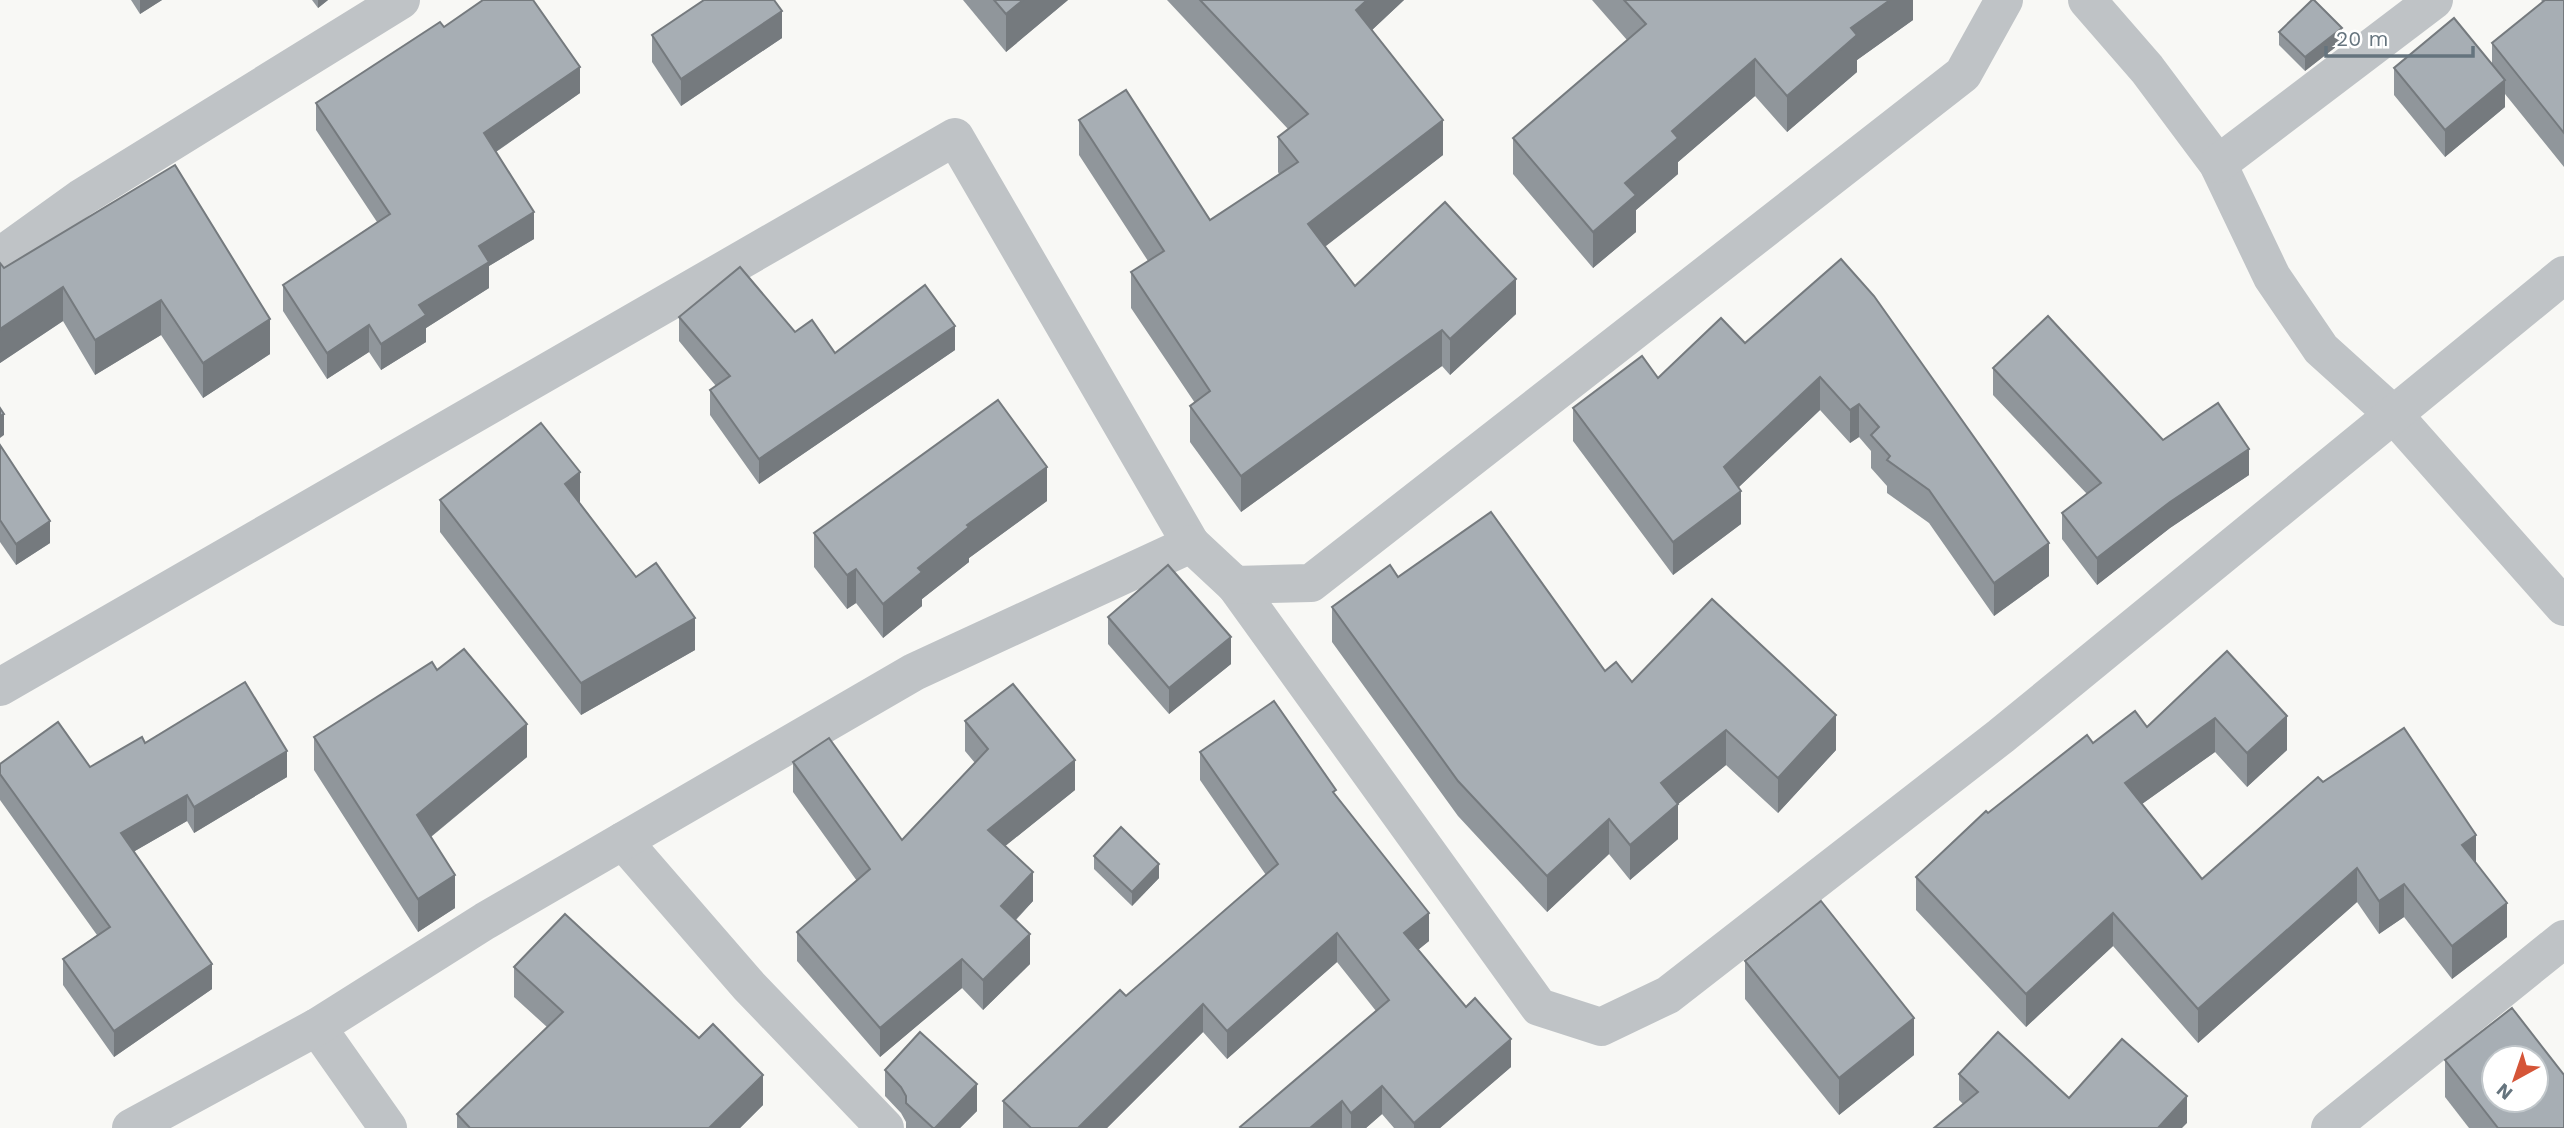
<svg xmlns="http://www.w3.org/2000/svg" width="2564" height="1128" font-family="'Work Sans',sans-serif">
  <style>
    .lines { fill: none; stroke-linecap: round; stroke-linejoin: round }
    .minor { stroke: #bfc3c6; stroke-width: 38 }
    .wall { fill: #90969b }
    .shaded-wall { fill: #757a7e }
    .building { fill: #a7aeb4; stroke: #757a7e; stroke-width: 2; fill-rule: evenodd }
  </style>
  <rect width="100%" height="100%" fill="#f8f8f5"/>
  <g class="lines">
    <!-- minor -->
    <g class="minor">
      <path d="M 2087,0 L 2147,69 L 2218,164 L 2272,277 L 2321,349 L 2393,414 L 2564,607"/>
      <path d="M 2218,164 L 2434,0"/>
      <path d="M 0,256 L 81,198 L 401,0"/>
      <path d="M 1235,585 L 1539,1007 L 1601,1027 L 1668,995 L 2001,736 L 2564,275"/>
      <path d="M 0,687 L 955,137 L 1191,544"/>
      <path d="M 623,841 L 748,985 L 885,1128"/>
      <path d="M 317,1027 L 388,1128"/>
      <path d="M 131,1128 L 317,1027 L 485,921 L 914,672 L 1191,544 L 1235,585 L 1311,583 L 1963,74 L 2004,0"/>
      <path d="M 2330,1128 L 2564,939"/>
    </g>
  </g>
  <!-- wall -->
  <g class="wall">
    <path d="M 131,0 L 162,0 L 140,14 Z"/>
    <path d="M 312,0 L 328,0 L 318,8 Z"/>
    <path d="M 963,0 L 1068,0 L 1006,52 Z"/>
    <path d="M 1167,0 L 1404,0 L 1372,30 L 1443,155 L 1325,246 L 1355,286 L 1516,314 L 1450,375 L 1442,366 L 1241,512 L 1190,442 L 1190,406 L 1195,403 L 1131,308 L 1131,272 L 1148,261 L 1079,155 L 1079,120 L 1210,220 L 1279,174 L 1278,172 L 1278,137 L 1288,129 Z"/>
    <path d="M 1592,0 L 1913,0 L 1913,20 L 1857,60 L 1857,72 L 1787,132 L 1755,96 L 1678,162 L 1678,174 L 1636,210 L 1636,232 L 1593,268 L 1513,174 L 1513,138 L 1627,40 Z"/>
    <path d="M 2541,0 L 2564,0 L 2564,167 L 2505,94 L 2505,107 L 2445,157 L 2394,95 L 2394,68 L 2492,64 L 2492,43 L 2543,2 Z"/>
    <path d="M 444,27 L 580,93 L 496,152 L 534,239 L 489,266 L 489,288 L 426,328 L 426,342 L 381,370 L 369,352 L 327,379 L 283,311 L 283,285 L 377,222 L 316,130 L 316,103 Z"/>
    <path d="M 2279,32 L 2342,42 L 2305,71 L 2279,45 Z"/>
    <path d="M 652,35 L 782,38 L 681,106 L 652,62 Z"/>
    <path d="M 175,165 L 270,354 L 203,398 L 161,335 L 95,375 L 63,321 L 0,363 L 0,263 L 4,268 Z"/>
    <path d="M 1841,259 L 2049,576 L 1994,616 L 1929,523 L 1887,493 L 1887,486 L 1871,468 L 1871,451 L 1859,437 L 1850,443 L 1820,410 L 1739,487 L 1741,524 L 1673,575 L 1573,441 L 1573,408 L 1658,378 L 1745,343 Z"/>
    <path d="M 679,317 L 795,332 L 835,353 L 955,350 L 759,484 L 710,415 L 710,390 L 716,386 L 679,341 Z"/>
    <path d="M 1993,368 L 2249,475 L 2170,528 L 2097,585 L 2062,539 L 2062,513 L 2087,494 L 1993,395 Z"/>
    <path d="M 0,445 L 50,543 L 16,565 L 0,542 Z"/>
    <path d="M 440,500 L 580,503 L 636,577 L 695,650 L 581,715 L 440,532 Z"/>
    <path d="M 1047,501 L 969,558 L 969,562 L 922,599 L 922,606 L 883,638 L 856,603 L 847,609 L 814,567 L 814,533 Z"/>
    <path d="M 1332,607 L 1605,671 L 1632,682 L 1836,750 L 1778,813 L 1726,765 L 1678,804 L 1678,839 L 1630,880 L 1609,854 L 1547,912 L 1458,816 L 1332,642 Z"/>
    <path d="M 1108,617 L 1231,664 L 1169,714 L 1108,644 Z"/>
    <path d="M 2227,651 L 2287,750 L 2247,787 L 2215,752 L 2142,804 L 2202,879 L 2323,782 L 2476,864 L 2507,937 L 2452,979 L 2404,917 L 2379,934 L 2357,902 L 2198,1043 L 2113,946 L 2026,1027 L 1916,910 L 1916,877 L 1988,813 L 2093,743 L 2147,727 Z"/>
    <path d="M 965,721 L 1075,790 L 1005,846 L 1033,901 L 1016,920 L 1030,964 L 983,1010 L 962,988 L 880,1057 L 797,961 L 797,932 L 857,881 L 793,792 L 793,762 L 902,840 L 975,763 L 965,751 Z"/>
    <path d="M 314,737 L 527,757 L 431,837 L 455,908 L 418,932 L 314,770 Z"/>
    <path d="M 145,743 L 287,777 L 194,833 L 187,821 L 133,852 L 212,989 L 114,1057 L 63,985 L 63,959 L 97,935 L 0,800 L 0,764 L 90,767 Z"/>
    <path d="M 1200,752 L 1336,796 L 1429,941 L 1418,950 L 1511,1067 L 1440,1128 L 1394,1128 L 1382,1114 L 1366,1128 L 1240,1128 L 1376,1011 L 1337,962 L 1227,1059 L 1203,1032 L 1107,1128 L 1003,1128 L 1003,1101 L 1126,996 L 1266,875 L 1200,780 Z"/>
    <path d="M 1094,856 L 1159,878 L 1132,906 L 1094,869 Z"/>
    <path d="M 1745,961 L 1914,1055 L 1839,1115 L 1745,999 Z"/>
    <path d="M 514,967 L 763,1105 L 740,1128 L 457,1128 L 457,1114 L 547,1027 L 514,997 Z"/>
    <path d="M 2445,1060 L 2564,1128 L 2469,1128 L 2445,1097 Z"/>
    <path d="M 885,1070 L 977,1111 L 960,1128 L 906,1128 L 906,1122 L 901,1113 L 885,1096 Z"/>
    <path d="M 1959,1074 L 2069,1098 L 2187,1123 L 1963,1104 L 1959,1100 Z"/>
  </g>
  <!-- shaded-wall -->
  <g class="shaded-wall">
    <path d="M 140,0 L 162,0 L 140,14 Z"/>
    <path d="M 318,0 L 328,0 L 318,8 Z"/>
    <path d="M 1023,0 L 1068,0 L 1006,52 L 1006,14 Z"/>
    <path d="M 1367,0 L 1404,0 L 1356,45 L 1356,10 Z"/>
    <path d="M 1890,0 L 1913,0 L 1913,20 L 1857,60 L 1857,72 L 1787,132 L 1787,96 L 1851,28 Z"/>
    <path d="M 782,11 L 782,38 L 681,106 L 681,79 Z"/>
    <path d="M 2342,28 L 2342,42 L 2305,71 L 2305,57 Z"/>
    <path d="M 1755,59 L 1755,96 L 1678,162 L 1678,174 L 1636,210 L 1636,232 L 1593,268 L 1593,232 L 1625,183 L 1672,131 Z"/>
    <path d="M 580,67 L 580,93 L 484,160 L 484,133 Z"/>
    <path d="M 2505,80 L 2505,107 L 2445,157 L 2445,130 Z"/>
    <path d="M 1443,120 L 1443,155 L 1308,260 L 1308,224 Z"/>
    <path d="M 534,212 L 534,239 L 489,266 L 489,288 L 426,328 L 426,342 L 381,370 L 381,344 L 479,246 Z"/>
    <path d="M 1516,279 L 1516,314 L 1450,375 L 1450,339 Z"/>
    <path d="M 63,287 L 63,321 L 0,363 L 0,329 Z"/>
    <path d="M 161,300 L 161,335 L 95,375 L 95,340 Z"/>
    <path d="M 270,319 L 270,354 L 203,398 L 203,363 Z"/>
    <path d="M 369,325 L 369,352 L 327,379 L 327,353 Z"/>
    <path d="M 955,326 L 955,350 L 759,484 L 759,459 Z"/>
    <path d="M 1442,330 L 1442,366 L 1241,512 L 1241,476 Z"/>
    <path d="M 1820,377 L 1820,410 L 1724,501 L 1724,467 Z"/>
    <path d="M 1859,404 L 1859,437 L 1850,443 L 1850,410 Z"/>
    <path d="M 4,414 L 4,435 L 0,438 L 0,416 Z"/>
    <path d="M 2249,449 L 2249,475 L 2170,528 L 2097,585 L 2097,558 L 2170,502 Z"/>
    <path d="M 1047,467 L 1047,501 L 969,558 L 969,562 L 922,599 L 922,606 L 883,638 L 883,604 L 918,568 L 967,525 Z"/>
    <path d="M 580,472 L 580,504 L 565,484 Z"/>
    <path d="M 1741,491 L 1741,524 L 1673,575 L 1673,542 Z"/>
    <path d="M 50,521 L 50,543 L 16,565 L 16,544 Z"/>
    <path d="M 2049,543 L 2049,576 L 1994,616 L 1994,583 Z"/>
    <path d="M 856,569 L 856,603 L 847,609 L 847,575 Z"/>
    <path d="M 695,618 L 695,650 L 581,715 L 581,683 Z"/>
    <path d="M 1231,637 L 1231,664 L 1169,714 L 1169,688 Z"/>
    <path d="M 1836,715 L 1836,750 L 1778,813 L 1778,778 Z"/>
    <path d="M 2287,716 L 2287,750 L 2247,787 L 2247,753 Z"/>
    <path d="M 2215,718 L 2215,752 L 2125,816 L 2125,783 Z"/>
    <path d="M 527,724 L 527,757 L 417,848 L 417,815 Z"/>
    <path d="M 1726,730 L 1726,765 L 1661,818 L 1661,783 Z"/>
    <path d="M 287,751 L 287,777 L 194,833 L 194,807 Z"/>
    <path d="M 1075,760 L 1075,790 L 988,860 L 988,830 Z"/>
    <path d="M 187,795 L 187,821 L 121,859 L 121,833 Z"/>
    <path d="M 1678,804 L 1678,839 L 1630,880 L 1630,845 Z"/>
    <path d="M 1609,819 L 1609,854 L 1547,912 L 1547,876 Z"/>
    <path d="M 2476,835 L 2476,869 L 2462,845 Z"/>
    <path d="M 1159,864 L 1159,878 L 1132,906 L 1132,892 Z"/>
    <path d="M 2357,868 L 2357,902 L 2198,1043 L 2198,1009 Z"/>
    <path d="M 1033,872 L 1033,901 L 1001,935 L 1001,906 Z"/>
    <path d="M 455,875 L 455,908 L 418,932 L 418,899 Z"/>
    <path d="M 2404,884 L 2404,917 L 2379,934 L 2379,901 Z"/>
    <path d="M 2507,903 L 2507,937 L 2452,979 L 2452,946 Z"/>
    <path d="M 1429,913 L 1429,941 L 1404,961 L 1404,933 Z"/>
    <path d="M 2113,913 L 2113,946 L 2026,1027 L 2026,994 Z"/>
    <path d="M 1337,933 L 1337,962 L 1227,1059 L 1227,1031 Z"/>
    <path d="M 1030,934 L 1030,964 L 983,1010 L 983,980 Z"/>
    <path d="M 962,959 L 962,988 L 880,1057 L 880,1028 Z"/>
    <path d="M 212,964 L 212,989 L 114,1057 L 114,1031 Z"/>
    <path d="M 1203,1004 L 1203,1032 L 1107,1128 L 1078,1128 Z"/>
    <path d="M 1914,1018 L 1914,1055 L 1839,1115 L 1839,1078 Z"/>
    <path d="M 1511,1039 L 1511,1067 L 1440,1128 L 1414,1128 L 1414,1123 Z"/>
    <path d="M 763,1075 L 763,1105 L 740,1128 L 709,1128 Z"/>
    <path d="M 977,1084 L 977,1111 L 960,1128 L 935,1128 Z"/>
    <path d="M 1382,1086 L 1382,1114 L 1366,1128 L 1351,1128 L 1351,1113 Z"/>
    <path d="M 2187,1096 L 2187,1123 L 2182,1128 L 2158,1128 Z"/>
    <path d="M 1342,1101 L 1342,1128 L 1310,1128 Z"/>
  </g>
  <!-- building -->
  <g class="building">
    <path d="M 483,0 L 533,0 L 580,67 L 484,133 L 534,212 L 479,246 L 489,262 L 419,305 L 426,315 L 381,344 L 369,325 L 327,353 L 283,285 L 390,214 L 316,103 L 440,22 L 444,27 Z"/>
    <path d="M 704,0 L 774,0 L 782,11 L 681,79 L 652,35 Z"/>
    <path d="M 994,0 L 1023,0 L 1006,14 Z"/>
    <path d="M 1200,0 L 1367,0 L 1356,10 L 1443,120 L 1308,224 L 1355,286 L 1445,202 L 1516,279 L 1450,339 L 1442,330 L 1241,476 L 1190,406 L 1210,391 L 1131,272 L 1164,251 L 1079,120 L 1126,90 L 1210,220 L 1298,162 L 1278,137 L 1308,114 Z"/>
    <path d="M 1624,0 L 1890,0 L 1851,28 L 1857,35 L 1787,96 L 1755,59 L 1672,131 L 1678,138 L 1625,183 L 1636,195 L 1593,232 L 1513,138 L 1646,24 Z"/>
    <path d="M 2312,0 L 2314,0 L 2342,28 L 2305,57 L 2279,32 Z"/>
    <path d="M 2545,0 L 2564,0 L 2564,133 L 2492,43 Z"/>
    <path d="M 2454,18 L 2505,80 L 2445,130 L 2394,68 Z"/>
    <path d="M 175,165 L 270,319 L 203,363 L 161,300 L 95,340 L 63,287 L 0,329 L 0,263 L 4,268 Z"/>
    <path d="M 1841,259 L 1874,296 L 2049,543 L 1994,583 L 1929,490 L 1887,460 L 1890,456 L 1871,435 L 1879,427 L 1859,404 L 1850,410 L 1820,377 L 1724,467 L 1741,491 L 1673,542 L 1573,408 L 1642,356 L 1658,378 L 1721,318 L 1745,343 Z"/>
    <path d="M 740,267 L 795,332 L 812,320 L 835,353 L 925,285 L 955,326 L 759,459 L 710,390 L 730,376 L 679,317 Z"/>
    <path d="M 2048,316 L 2163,440 L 2218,403 L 2249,449 L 2170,502 L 2097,558 L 2062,513 L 2101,483 L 1993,368 Z"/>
    <path d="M 998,400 L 1047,467 L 967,525 L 969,527 L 918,568 L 922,572 L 883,604 L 856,569 L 847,575 L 814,533 Z"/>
    <path d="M 0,408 L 4,414 L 0,416 Z"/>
    <path d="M 541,423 L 580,472 L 565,484 L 636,577 L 656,563 L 695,618 L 581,683 L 440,500 Z"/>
    <path d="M 0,445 L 50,521 L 16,544 L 0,520 Z"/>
    <path d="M 1491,512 L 1605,671 L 1616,662 L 1632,682 L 1712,599 L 1836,715 L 1778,778 L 1726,730 L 1661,783 L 1678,804 L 1630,845 L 1609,819 L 1547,876 L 1458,781 L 1332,607 L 1390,565 L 1398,577 Z"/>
    <path d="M 1168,565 L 1231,637 L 1169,688 L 1108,617 Z"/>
    <path d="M 464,649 L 527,724 L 417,815 L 455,875 L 418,899 L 314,737 L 432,662 L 437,670 Z"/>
    <path d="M 2227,651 L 2287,716 L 2247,753 L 2215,718 L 2125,783 L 2202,879 L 2318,777 L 2323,782 L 2404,728 L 2476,835 L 2462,845 L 2507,903 L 2452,946 L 2404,884 L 2379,901 L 2357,868 L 2198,1009 L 2113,913 L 2026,994 L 1916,877 L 1986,811 L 1988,813 L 2087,735 L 2093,743 L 2135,711 L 2147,727 Z"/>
    <path d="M 245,682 L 287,751 L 194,807 L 187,795 L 121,833 L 212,964 L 114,1031 L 63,959 L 110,927 L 0,774 L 0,764 L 58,722 L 90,767 L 142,737 L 145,743 Z"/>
    <path d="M 1013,684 L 1075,760 L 988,830 L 1033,872 L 1001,906 L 1030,934 L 983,980 L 962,959 L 880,1028 L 797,932 L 870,869 L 793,762 L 829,738 L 902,840 L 988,749 L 965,721 Z"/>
    <path d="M 1274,701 L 1336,790 L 1333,792 L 1429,913 L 1404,933 L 1466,1007 L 1475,998 L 1511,1039 L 1414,1123 L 1382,1086 L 1351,1113 L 1342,1101 L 1310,1128 L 1241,1128 L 1240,1127 L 1389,1000 L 1337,933 L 1227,1031 L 1203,1004 L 1078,1128 L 1031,1128 L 1003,1101 L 1120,990 L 1126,996 L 1278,864 L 1200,752 Z"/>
    <path d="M 1121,827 L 1159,864 L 1132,892 L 1094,856 Z"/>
    <path d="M 1821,901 L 1914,1018 L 1839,1078 L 1745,961 Z"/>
    <path d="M 565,914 L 699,1038 L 713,1024 L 763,1075 L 709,1128 L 470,1128 L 457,1114 L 563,1012 L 514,967 Z"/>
    <path d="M 2512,1008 L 2564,1075 L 2564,1128 L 2498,1128 L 2445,1060 ZM 2494,1058 L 2536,1058 L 2536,1100 L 2494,1100 Z"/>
    <path d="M 920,1032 L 977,1084 L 935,1128 L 933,1128 L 906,1103 L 906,1096 L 901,1087 L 885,1070 Z"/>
    <path d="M 1998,1032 L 2069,1098 L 2122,1039 L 2187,1096 L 2158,1128 L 1934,1128 L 1978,1092 L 1959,1074 Z"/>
  </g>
  <!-- north arrow -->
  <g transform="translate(2515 1079) rotate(220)"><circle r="33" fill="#ffffff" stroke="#c1c7cb" stroke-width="2"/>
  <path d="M0-5L12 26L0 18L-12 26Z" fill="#d55538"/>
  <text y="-10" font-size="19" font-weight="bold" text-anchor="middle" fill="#65747e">N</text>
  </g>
  <!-- scale -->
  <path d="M2326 46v10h147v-10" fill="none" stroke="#65747e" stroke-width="3.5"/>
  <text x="2336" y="46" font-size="21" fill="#65747e" stroke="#ffffff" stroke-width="5" paint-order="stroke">20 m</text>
</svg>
